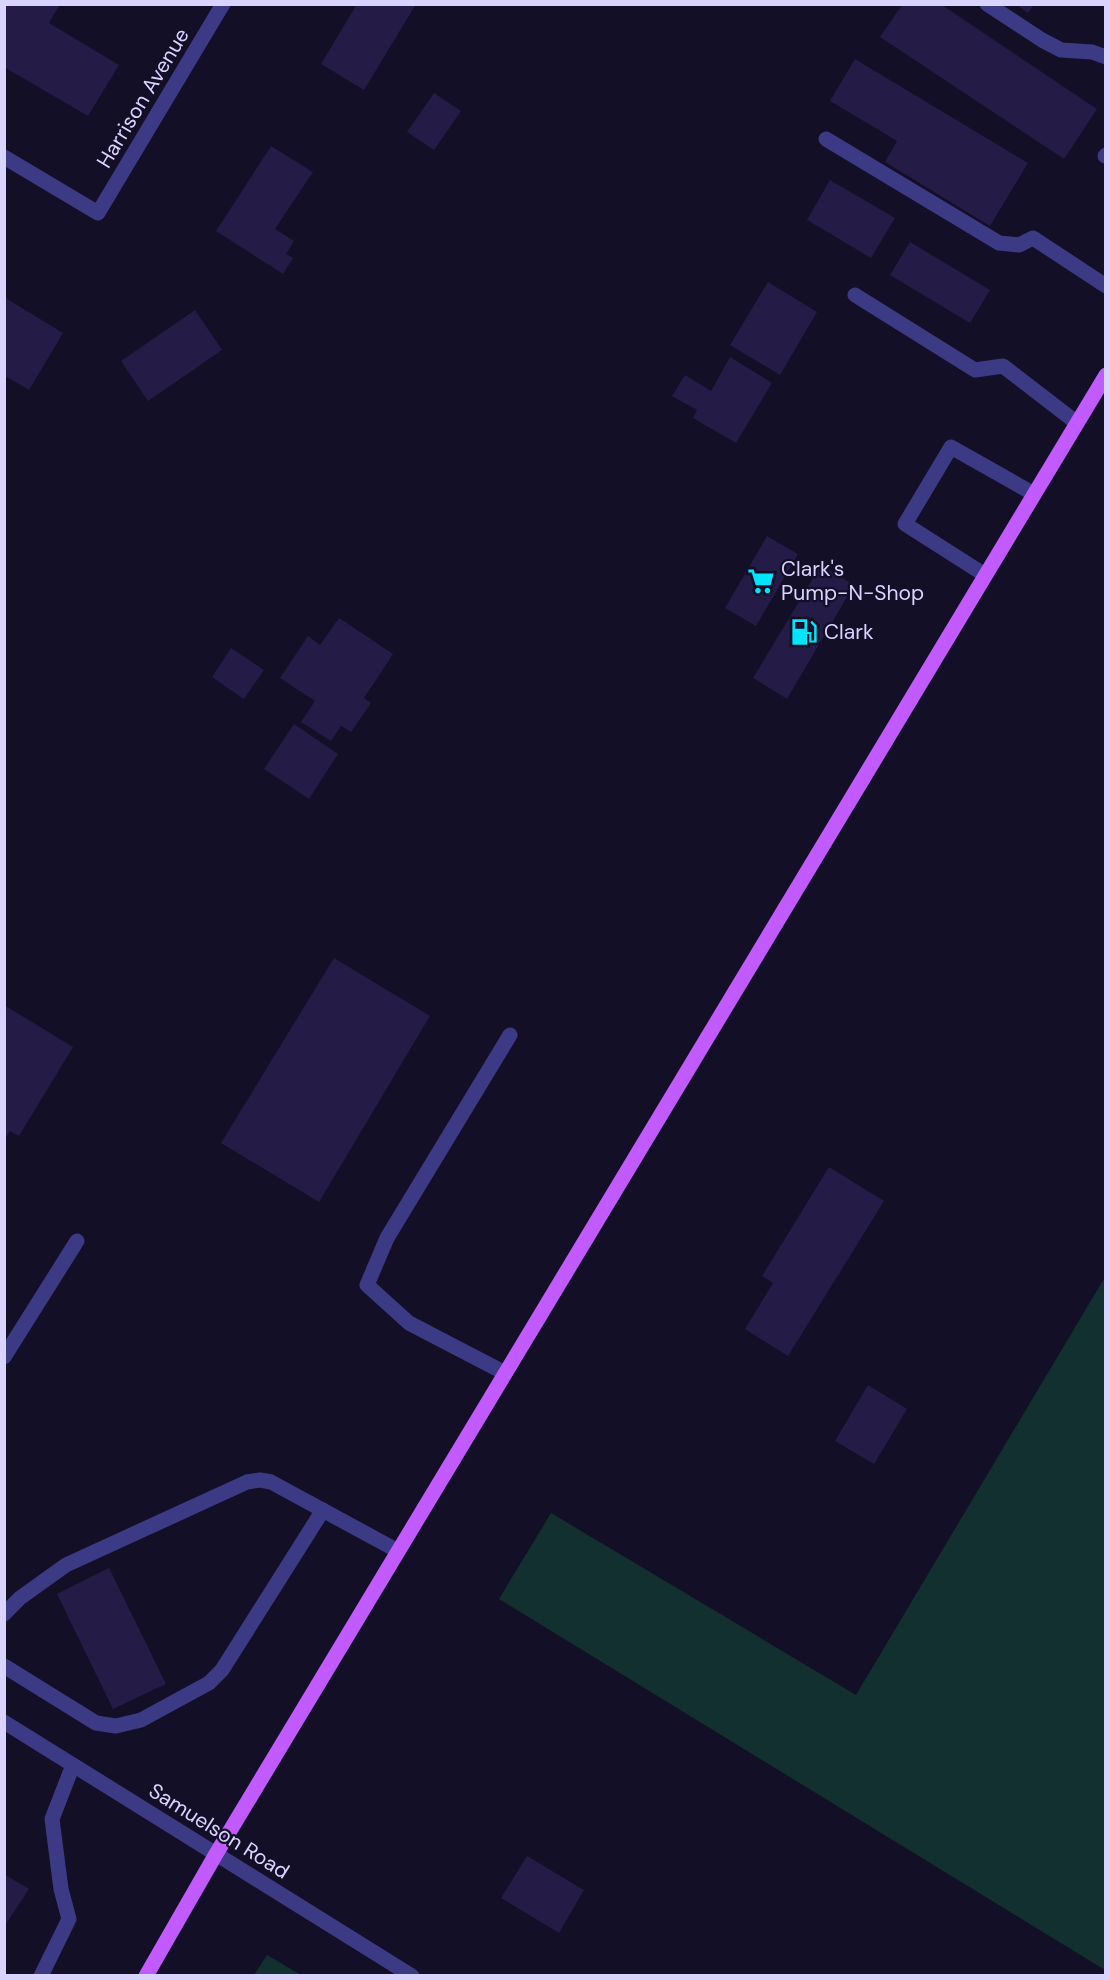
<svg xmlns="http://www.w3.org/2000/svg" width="1110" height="1980" font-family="'DM Sans',sans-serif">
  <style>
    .green { fill: #12302f }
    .building { fill: #241b47 }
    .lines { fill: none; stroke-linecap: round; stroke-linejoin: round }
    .minor { stroke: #3d3a85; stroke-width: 15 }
    .major { stroke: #c25bff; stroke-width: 15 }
    .labels { text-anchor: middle; stroke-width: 4.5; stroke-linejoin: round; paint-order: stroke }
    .street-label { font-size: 21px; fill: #d9d4ff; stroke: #130f26 }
    .poi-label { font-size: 21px; fill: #d9d4ff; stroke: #130f26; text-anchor: start }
  </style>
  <rect width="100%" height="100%" fill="#130f26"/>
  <!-- green -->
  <g class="green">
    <path d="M 1105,1277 L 1106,1970 L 1105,1970 L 499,1599 L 551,1513 L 856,1695 Z"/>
    <path d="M 267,1955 L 301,1975 L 254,1975 Z"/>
  </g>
  <!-- building -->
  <g class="building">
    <path d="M 4,4 L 60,4 L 49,23 L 119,65 L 88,116 L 4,67 Z"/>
    <path d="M 357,4 L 416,4 L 364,90 L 321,64 Z"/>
    <path d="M 1016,4 L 1034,4 L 1028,13 Z"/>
    <path d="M 902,5 L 942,5 L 1097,109 L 1064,159 L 880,37 Z"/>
    <path d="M 855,59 L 1028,163 L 990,226 L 885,162 L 897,141 L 830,101 Z"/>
    <path d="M 434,93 L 461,111 L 434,150 L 407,132 Z"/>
    <path d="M 271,146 L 313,172 L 275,229 L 294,241 L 286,254 L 293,258 L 283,274 L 216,231 Z"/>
    <path d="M 830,180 L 895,218 L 871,258 L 807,220 Z"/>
    <path d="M 910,242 L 990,290 L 970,323 L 890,275 Z"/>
    <path d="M 768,282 L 817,312 L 780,375 L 730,345 Z"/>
    <path d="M 4,297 L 63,333 L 29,390 L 7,377 L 4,380 Z"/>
    <path d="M 195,310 L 222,350 L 148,401 L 121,361 Z"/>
    <path d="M 730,357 L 772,383 L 736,443 L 693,418 L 697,410 L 672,396 L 685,375 L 711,391 Z"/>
    <path d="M 767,536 L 798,554 L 756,626 L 725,608 Z"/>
    <path d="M 821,565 L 854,585 L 787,699 L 753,678 Z"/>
    <path d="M 339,618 L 393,654 L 364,698 L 371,703 L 351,732 L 341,726 L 331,741 L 301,722 L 315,701 L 280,678 L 308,636 L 320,645 Z"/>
    <path d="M 231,648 L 264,670 L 244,699 L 212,677 Z"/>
    <path d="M 294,724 L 338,754 L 309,799 L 264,769 Z"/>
    <path d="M 334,958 L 430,1016 L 319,1202 L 221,1143 Z"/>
    <path d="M 4,1005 L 73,1047 L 19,1136 L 10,1131 L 4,1140 Z"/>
    <path d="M 829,1167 L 884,1201 L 788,1356 L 745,1329 L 773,1283 L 762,1276 Z"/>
    <path d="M 868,1385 L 907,1409 L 874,1464 L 835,1441 Z"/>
    <path d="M 109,1568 L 166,1684 L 113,1709 L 57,1594 Z"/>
    <path d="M 527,1856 L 584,1890 L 559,1933 L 501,1898 Z"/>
    <path d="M 4,1874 L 29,1889 L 4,1927 Z"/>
  </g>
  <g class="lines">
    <!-- minor -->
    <g class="minor">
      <path d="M 987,4 L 1042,40 L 1061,50 L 1092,52 L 1106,57"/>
      <path d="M 826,139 L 999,243 L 1019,245 L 1033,238 L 1106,286"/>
      <path d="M 1105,156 L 1106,155"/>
      <path d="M 4,157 L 98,213 L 223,4"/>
      <path d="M 855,295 L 975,370 L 1003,366 L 1077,423"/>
      <path d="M 985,575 L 905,524 L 951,447 L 1034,494"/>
      <path d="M 4,1357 L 77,1241"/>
      <path d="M 505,1373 L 409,1323 L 367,1285 L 387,1238 L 510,1035"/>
      <path d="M 4,1614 L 20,1598 L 66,1565 L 247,1482 L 260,1480 L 271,1482 L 398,1551"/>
      <path d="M 4,1666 L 96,1723 L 116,1726 L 141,1720 L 209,1683 L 222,1670 L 323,1510"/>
      <path d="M 4,1722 L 412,1976"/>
      <path d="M 41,1976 L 69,1919 L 61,1889 L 52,1819 L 73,1765"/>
    </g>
    <!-- major -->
    <path class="major" d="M 146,1976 L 216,1854 L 1106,375"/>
  </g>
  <!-- icons -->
  <defs>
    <symbol id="supermarket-bare" viewBox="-9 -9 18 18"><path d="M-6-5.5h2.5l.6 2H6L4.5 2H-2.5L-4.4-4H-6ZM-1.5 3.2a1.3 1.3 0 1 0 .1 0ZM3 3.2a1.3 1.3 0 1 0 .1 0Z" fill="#00e5ff" stroke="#130f26" stroke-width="2.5" paint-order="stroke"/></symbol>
    <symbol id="fuel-bare" viewBox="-9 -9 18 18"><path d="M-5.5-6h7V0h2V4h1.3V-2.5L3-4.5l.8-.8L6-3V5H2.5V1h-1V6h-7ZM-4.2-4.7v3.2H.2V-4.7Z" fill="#00e5ff" stroke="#130f26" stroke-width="2.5" paint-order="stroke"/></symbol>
  </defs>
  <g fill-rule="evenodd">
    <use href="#supermarket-bare" x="742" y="562" width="38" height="38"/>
    <use href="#fuel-bare" x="785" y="613" width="38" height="38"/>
  </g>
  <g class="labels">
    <!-- street labels -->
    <g class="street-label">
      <text transform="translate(143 98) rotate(-59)" y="7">Harrison Avenue</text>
      <text transform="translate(219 1831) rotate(32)" y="7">Samuelson Road</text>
    </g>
    <!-- poi labels -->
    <g class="poi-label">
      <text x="781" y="576">Clark's<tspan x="781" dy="24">Pump-N-Shop</tspan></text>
      <text x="824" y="639">Clark</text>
    </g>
  </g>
  <!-- border -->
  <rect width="1110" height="1980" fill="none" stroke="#d9d4ff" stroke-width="12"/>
</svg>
